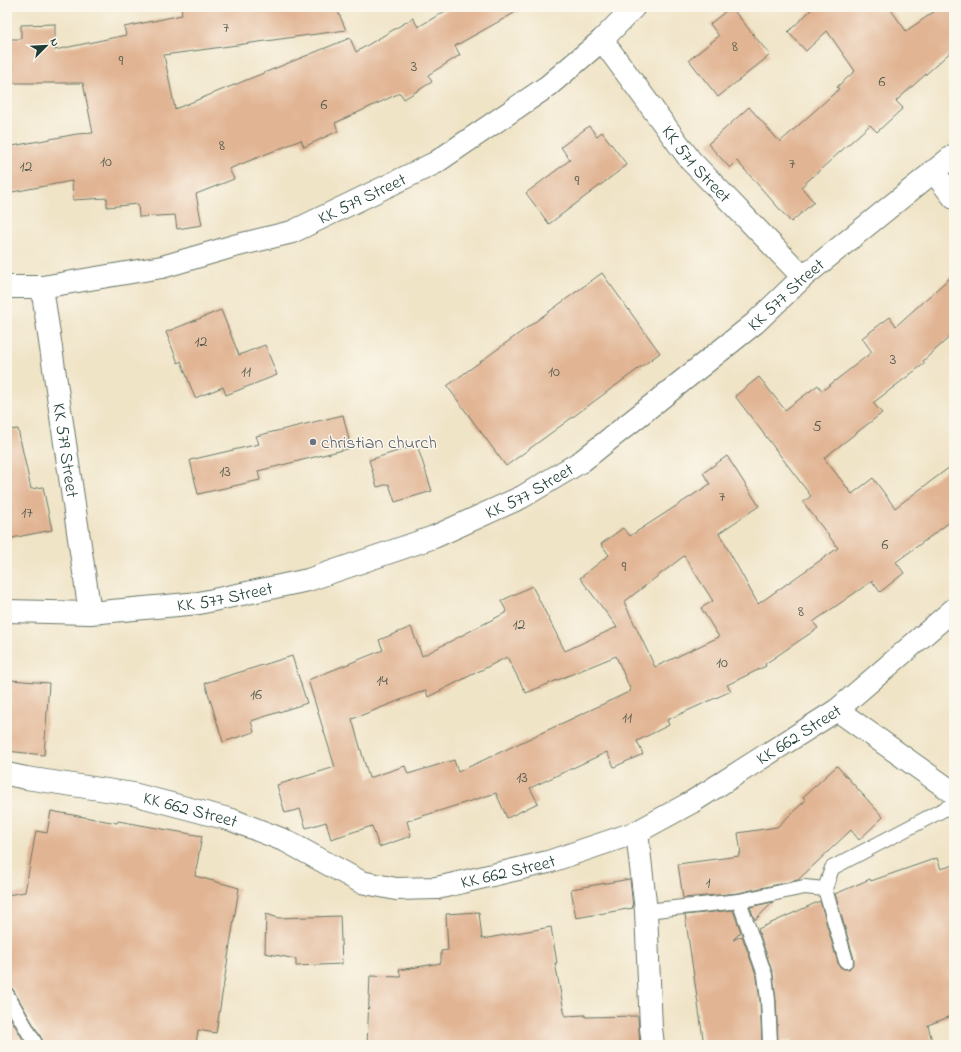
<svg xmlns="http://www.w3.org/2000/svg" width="961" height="1052" font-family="'Indie Flower',sans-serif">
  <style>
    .building { fill: #e1b493; fill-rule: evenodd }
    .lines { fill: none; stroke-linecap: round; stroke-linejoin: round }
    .service-casing { stroke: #687767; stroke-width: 16 }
    .minor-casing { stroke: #687767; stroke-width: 24 }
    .service { stroke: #fff; stroke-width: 14 }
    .minor { stroke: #fff; stroke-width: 22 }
    .worship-dot { fill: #6b7280; stroke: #fbf7ec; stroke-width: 1.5 }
    .labels { text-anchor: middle; stroke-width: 3; stroke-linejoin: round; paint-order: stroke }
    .number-label { font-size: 16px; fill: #505b4c }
    .street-label { font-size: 18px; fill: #1f3d34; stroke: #fbf7ec }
    .worship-label { font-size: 18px; fill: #5b616d; stroke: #fbf7ec; text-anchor: start }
  </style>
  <rect width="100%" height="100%" fill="#fbf7ec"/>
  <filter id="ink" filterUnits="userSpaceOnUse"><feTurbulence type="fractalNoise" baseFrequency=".025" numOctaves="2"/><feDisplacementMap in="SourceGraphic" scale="8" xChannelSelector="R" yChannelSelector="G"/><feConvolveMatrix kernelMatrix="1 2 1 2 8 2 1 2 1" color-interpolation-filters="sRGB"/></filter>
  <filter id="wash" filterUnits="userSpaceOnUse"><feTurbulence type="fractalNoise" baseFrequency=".012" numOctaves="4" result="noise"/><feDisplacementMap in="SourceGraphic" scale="16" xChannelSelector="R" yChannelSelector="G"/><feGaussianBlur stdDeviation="0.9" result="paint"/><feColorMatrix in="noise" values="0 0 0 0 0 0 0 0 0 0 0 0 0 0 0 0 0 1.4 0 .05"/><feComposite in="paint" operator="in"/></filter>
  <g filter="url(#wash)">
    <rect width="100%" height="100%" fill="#f0e4c7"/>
    <g id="blocks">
      <!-- building -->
      <g class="building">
        <path d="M 181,7 L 336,7 L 346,30 L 164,55 L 175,109 L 350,38 L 356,52 L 413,18 L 418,27 L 452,7 L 525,7 L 455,46 L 460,55 L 428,75 L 432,82 L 404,99 L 400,93 L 335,123 L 338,131 L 304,147 L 301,140 L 229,169 L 234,179 L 196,194 L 202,225 L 177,229 L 175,215 L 139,217 L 138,204 L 107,207 L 107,198 L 73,200 L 72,181 L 7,193 L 7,147 L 77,134 L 93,133 L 83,83 L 7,83 L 7,39 L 21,39 L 21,25 L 55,24 L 55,50 L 126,35 L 124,27 L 182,15 Z"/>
        <path d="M 731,7 L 770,55 L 718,97 L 689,60 L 719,36 L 710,24 Z"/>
        <path d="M 809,7 L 889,7 L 906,31 L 941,7 L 954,7 L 954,49 L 896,101 L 903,108 L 877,132 L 870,125 L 801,187 L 814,202 L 791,222 L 737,161 L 730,168 L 708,144 L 749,107 L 780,142 L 839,89 L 837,87 L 855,71 L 827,31 L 806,51 L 788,32 L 811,10 Z"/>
        <path d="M 589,126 L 597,136 L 602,132 L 627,165 L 549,224 L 526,193 L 570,160 L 561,147 Z"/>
        <path d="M 602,273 L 660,353 L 506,466 L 447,386 Z"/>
        <path d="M 954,274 L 954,333 L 923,361 L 925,363 L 873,403 L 882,413 L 824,458 L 852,494 L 873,478 L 895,508 L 954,464 L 954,519 L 896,562 L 904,573 L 880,592 L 872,581 L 813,622 L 818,628 L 765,664 L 766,666 L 727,685 L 731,691 L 667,720 L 669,725 L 637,741 L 643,754 L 614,767 L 607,752 L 530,788 L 538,803 L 507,818 L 496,793 L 407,821 L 411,836 L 379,847 L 372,826 L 331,839 L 326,822 L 306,828 L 300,809 L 285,813 L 277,785 L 335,767 L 308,680 L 383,650 L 379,640 L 411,627 L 422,656 L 507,612 L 501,601 L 532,586 L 565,651 L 617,627 L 580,578 L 609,555 L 601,544 L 623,528 L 630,536 L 710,484 L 703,473 L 727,456 L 759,506 L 719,533 L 758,604 L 838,548 L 803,502 L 811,496 L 735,396 L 759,377 L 785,410 L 818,385 L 822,391 L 872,352 L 862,338 L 890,317 L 896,326 ZM 684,556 L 713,601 L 701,608 L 719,637 L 655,667 L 624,602 ZM 616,656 L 631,691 L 458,772 L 454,760 L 408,774 L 405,766 L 369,778 L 352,719 L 426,690 L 428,697 L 507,657 L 526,693 Z"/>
        <path d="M 221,310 L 239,355 L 265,345 L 277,375 L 226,395 L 223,387 L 195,398 L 181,361 L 178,363 L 166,332 Z"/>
        <path d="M 343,415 L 351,448 L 258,471 L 260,480 L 198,494 L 190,460 L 259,444 L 256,436 Z"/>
        <path d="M 18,429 L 31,489 L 43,487 L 52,530 L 7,539 L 7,430 Z"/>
        <path d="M 417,445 L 432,491 L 395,502 L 389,484 L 377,487 L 369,460 Z"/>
        <path d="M 292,656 L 307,703 L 251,721 L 254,732 L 223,742 L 205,683 Z"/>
        <path d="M 10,680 L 49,683 L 44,755 L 7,751 L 7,686 L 9,686 Z"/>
        <path d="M 837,766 L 883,817 L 859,840 L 851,830 L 798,880 L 738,893 L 683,898 L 678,864 L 739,856 L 739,853 L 741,853 L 738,833 L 777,827 L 806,800 L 803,797 Z"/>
        <path d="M 51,811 L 117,823 L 118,821 L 202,836 L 195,876 L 239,888 L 216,1033 L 198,1030 L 196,1044 L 174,1041 L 173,1045 L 44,1045 L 43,1041 L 14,991 L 11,987 L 7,987 L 7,895 L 25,892 L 36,831 L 47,833 Z"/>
        <path d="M 937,858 L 941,869 L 954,865 L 954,1015 L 928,1025 L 933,1045 L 794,1045 L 793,1040 L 778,1042 L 776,1000 L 773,974 L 758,929 L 820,901 L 838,963 L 840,967 L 844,969 L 849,969 L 854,963 L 854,959 L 835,894 L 870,879 L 871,881 Z"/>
        <path d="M 630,879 L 633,908 L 576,918 L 571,889 Z"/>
        <path d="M 773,902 L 755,920 L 750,907 Z"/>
        <path d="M 733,910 L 741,932 L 733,940 L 742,936 L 757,977 L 760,1001 L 762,1044 L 749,1045 L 704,1045 L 685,915 Z"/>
        <path d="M 479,912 L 482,939 L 551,927 L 557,963 L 555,963 L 565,1016 L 585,1015 L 585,1017 L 638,1016 L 640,1045 L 367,1045 L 370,976 L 401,977 L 399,970 L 441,963 L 441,951 L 448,950 L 446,914 Z"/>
        <path d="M 266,914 L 279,918 L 340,916 L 342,964 L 296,966 L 296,959 L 265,953 Z"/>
        <path d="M 7,1012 L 26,1045 L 7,1045 Z"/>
      </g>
    </g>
  </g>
  <g filter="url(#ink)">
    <use href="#blocks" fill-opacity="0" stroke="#687767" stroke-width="1"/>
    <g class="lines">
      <defs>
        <g id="service">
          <path d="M 739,901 L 765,975 L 768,1000 L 770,1042"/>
          <path d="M 646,911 L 739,901 L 804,887 L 825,889"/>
          <path d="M 846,961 L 825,889 L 832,868 L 954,804"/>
          <path d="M 7,995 L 36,1045"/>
        </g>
        <g id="minor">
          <path id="s1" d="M 602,40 L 691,161 L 803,277"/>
          <path d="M 933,171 L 954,198"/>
          <path id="s2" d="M 7,287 L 42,287 L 162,267 L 234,246 L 292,232 L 435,163 L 548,86 L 602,40 L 634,7"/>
          <path id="s3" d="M 42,287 L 90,613"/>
          <path id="s4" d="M 7,611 L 90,613 L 199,603 L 308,580 L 434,537 L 522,497 L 582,461 L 755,323 L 803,277 L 954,155"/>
          <path d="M 837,710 L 954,793"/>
          <path id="s5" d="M 7,774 L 26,778 L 133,794 L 232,820 L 286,841 L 361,882 L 396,889 L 437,888 L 548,862 L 637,832 L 692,802 L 837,710 L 954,609"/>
          <path d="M 637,832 L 646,911 L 651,1028 L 653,1045"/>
        </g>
      </defs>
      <!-- service casing -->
      <use href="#service" class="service-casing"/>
      <!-- minor casing -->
      <use href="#minor" class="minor-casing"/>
      <!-- service -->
      <use href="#service" class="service"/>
      <!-- minor -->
      <use href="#minor" class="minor"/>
    </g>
  </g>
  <!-- markers -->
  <circle class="worship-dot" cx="313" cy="442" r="4"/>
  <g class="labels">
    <!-- number labels -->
    <g class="number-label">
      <text x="226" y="32">7</text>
      <text x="735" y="51">8</text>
      <text x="121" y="65">9</text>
      <text x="414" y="71">3</text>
      <text x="882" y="86">6</text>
      <text x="324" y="109">6</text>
      <text x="222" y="150">8</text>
      <text x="106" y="166">10</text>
      <text x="792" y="168">7</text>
      <text x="26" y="171">12</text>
      <text x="577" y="185">9</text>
      <text x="201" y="346">12</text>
      <text x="893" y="364">3</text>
      <text x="246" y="376">11</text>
      <text x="554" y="376">10</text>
      <text x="817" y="431">5</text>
      <text x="225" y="476">13</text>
      <text x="722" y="501">7</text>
      <text x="27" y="517">17</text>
      <text x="885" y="549">6</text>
      <text x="624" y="571">9</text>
      <text x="801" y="616">8</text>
      <text x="519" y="629">12</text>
      <text x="722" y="667">10</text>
      <text x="382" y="685">14</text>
      <text x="256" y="699">16</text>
      <text x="627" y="722">11</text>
      <text x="522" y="782">13</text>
      <text x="708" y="887">1</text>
    </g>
    <!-- street labels -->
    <g class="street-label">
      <text dy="6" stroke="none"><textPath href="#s1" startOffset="156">KK 571 Street</textPath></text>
      <text dy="6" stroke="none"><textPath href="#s2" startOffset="369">KK 579 Street</textPath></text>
      <text dy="6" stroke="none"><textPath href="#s4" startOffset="867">KK 577 Street</textPath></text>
      <text dy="6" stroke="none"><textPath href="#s3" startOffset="165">KK 579 Street</textPath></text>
      <text dy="6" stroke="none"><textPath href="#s4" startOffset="543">KK 577 Street</textPath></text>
      <text dy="6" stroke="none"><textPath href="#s4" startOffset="219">KK 577 Street</textPath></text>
      <text dy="6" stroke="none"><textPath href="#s5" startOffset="847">KK 662 Street</textPath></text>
      <text dy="6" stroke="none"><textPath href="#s5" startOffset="187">KK 662 Street</textPath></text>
      <text dy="6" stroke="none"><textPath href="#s5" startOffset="523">KK 662 Street</textPath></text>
    </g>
    <!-- worship labels -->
    <g class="worship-label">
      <text x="321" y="448">christian church</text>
    </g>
  </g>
  <!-- margin -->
  <rect width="961" height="1052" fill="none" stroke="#fbf7ec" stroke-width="24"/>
  <!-- north arrow -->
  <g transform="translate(46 46) rotate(66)" stroke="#fbf7ec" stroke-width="3" paint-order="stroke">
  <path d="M0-3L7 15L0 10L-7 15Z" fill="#1f3d34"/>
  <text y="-6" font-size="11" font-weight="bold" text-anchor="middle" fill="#1f3d34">N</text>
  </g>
</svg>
